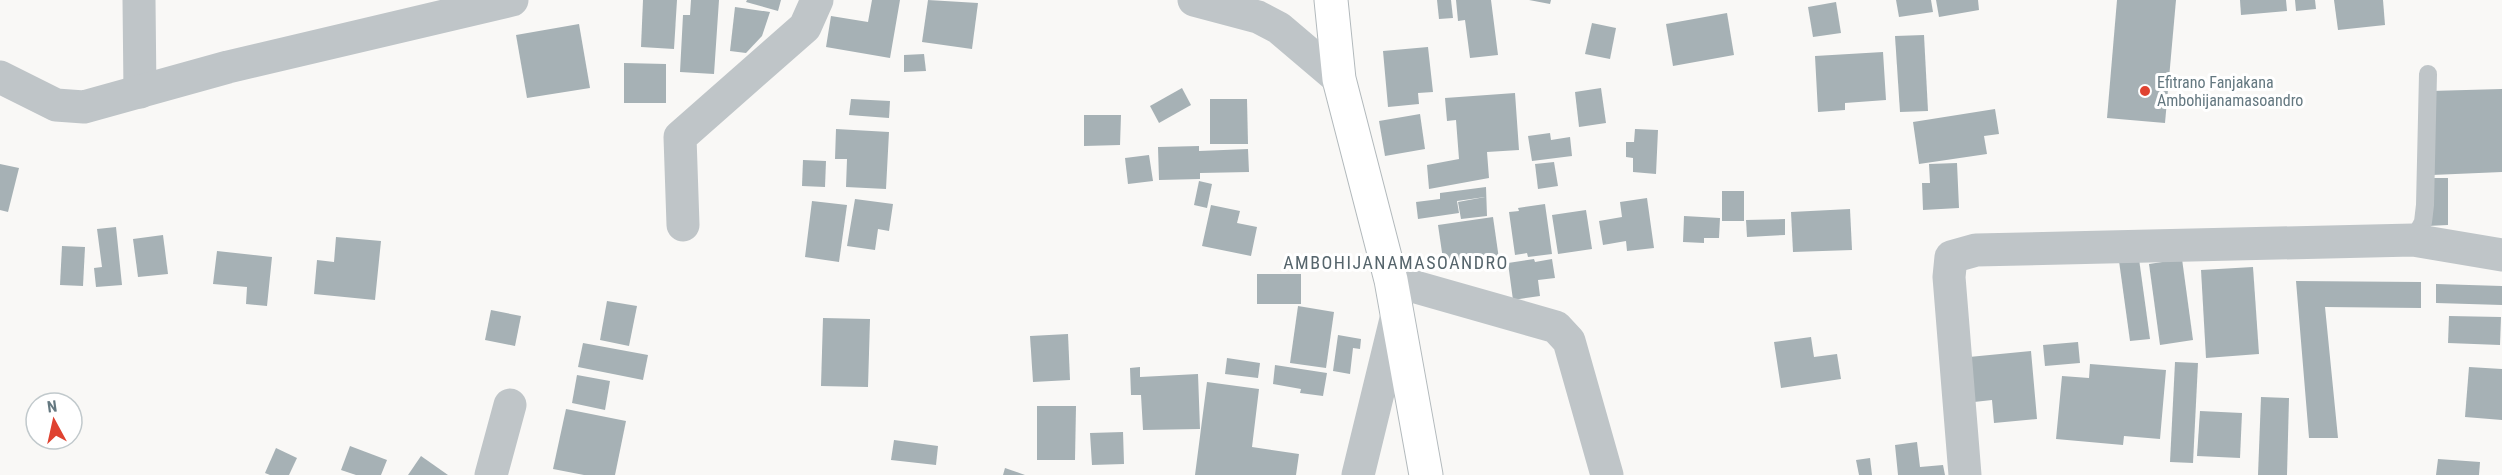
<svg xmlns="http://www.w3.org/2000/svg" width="2502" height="475" font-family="'Roboto Condensed',sans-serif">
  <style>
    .building { fill: #a6b1b5 }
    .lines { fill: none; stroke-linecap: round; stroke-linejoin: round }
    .secondary-casing { stroke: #b2b9bc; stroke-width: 35 }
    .lane { stroke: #bfc5c8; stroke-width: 18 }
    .street { stroke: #bfc5c8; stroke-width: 33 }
    .secondary { stroke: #fff; stroke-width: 33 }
    .poi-dot { fill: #df4230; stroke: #fff; stroke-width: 2 }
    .labels { text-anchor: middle; stroke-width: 6; stroke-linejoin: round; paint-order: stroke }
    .poi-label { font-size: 16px; fill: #647880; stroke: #fff; text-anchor: start }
    .neighbourhood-label { font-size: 18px; letter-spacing: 1.5px; fill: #56656c; stroke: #fff }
  </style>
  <rect width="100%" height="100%" fill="#f9f8f6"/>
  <!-- building -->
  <g class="building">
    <path d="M 643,0 L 677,0 L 674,49 L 641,47 Z"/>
    <path d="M 691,0 L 719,0 L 714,74 L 680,72 L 683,15 L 690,15 Z"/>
    <path d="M 747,0 L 781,0 L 778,11 L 746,2 Z"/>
    <path d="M 872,0 L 900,0 L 890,58 L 826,47 L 831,16 L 868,22 Z"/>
    <path d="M 928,0 L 978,3 L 972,49 L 922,42 Z"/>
    <path d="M 1437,0 L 1451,0 L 1453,18 L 1439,19 Z"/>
    <path d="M 1456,0 L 1491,0 L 1498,55 L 1470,58 L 1465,20 L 1458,21 Z"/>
    <path d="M 1529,0 L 1551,0 L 1550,4 Z"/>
    <path d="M 1896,0 L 1931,0 L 1933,12 L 1899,17 Z"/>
    <path d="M 1936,0 L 1978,0 L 1979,10 L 1939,17 Z"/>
    <path d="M 2117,0 L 2176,0 L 2165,123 L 2107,118 Z"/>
    <path d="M 2240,0 L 2286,0 L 2287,11 L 2241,15 Z"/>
    <path d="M 2295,0 L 2315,0 L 2316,9 L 2296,11 Z"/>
    <path d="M 2334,0 L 2383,0 L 2385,25 L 2338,30 Z"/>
    <path d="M 1836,2 L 1841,33 L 1813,37 L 1808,7 Z"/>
    <path d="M 735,7 L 770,12 L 762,36 L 746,53 L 730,51 Z"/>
    <path d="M 1727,13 L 1734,55 L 1673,66 L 1666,24 Z"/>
    <path d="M 1592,23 L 1616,28 L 1610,59 L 1585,54 Z"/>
    <path d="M 579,24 L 590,88 L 527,98 L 516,35 Z"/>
    <path d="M 1924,35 L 1928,111 L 1900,112 L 1895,36 Z"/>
    <path d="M 1428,47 L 1433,92 L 1418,93 L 1419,104 L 1388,107 L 1383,51 Z"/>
    <path d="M 1883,52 L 1886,100 L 1845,103 L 1845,110 L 1818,112 L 1815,56 Z"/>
    <path d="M 924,54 L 926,71 L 904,72 L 904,55 Z"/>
    <path d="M 624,63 L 666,64 L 666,103 L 624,103 Z"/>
    <path d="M 1182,88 L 1191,105 L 1159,123 L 1150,106 Z"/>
    <path d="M 1601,88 L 1606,123 L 1579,127 L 1575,92 Z"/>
    <path d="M 2502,89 L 2502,172 L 2432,175 L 2430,91 Z"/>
    <path d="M 1515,93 L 1519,150 L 1487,152 L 1489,178 L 1429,189 L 1427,165 L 1459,159 L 1456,120 L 1447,121 L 1445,98 Z"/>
    <path d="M 851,99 L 890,101 L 889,118 L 849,115 Z"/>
    <path d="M 1210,99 L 1247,99 L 1248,144 L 1210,144 Z"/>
    <path d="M 1995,109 L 1999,134 L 1984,136 L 1987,154 L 1919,164 L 1913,122 Z"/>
    <path d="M 1420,114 L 1425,149 L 1385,156 L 1379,121 Z"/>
    <path d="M 1084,115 L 1121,115 L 1120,145 L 1084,146 Z"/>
    <path d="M 836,129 L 889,132 L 886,189 L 846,187 L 847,159 L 835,159 Z"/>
    <path d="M 1635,129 L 1658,130 L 1656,174 L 1633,172 L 1633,158 L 1626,157 L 1626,142 L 1634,142 Z"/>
    <path d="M 1550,133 L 1551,140 L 1570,137 L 1572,156 L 1532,161 L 1528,136 Z"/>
    <path d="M 1199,146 L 1199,151 L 1248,149 L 1249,172 L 1200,173 L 1200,179 L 1159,180 L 1158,147 Z"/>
    <path d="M 1149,155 L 1153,181 L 1128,184 L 1125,158 Z"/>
    <path d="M 803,160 L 826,161 L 825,187 L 802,186 Z"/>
    <path d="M 1554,162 L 1558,186 L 1538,189 L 1535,164 Z"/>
    <path d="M 1957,163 L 1959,208 L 1923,210 L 1922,183 L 1930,183 L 1929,164 Z"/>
    <path d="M 0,164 L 19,168 L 8,212 L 0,210 Z"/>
    <path d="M 2426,178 L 2448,178 L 2448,225 L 2427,226 Z"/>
    <path d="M 1199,181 L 1212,184 L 1207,208 L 1194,205 Z"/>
    <path d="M 1486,187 L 1487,216 L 1461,219 L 1458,202 L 1485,197 L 1457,201 L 1459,213 L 1418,219 L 1416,202 L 1440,199 L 1440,193 Z"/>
    <rect x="1722" y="191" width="22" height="30"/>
    <path d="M 1647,198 L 1654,248 L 1627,251 L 1626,241 L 1603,245 L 1599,221 L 1622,217 L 1620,202 Z"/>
    <path d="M 855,199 L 893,204 L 889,231 L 878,229 L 875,250 L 847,246 Z"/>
    <path d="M 812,201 L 847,205 L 839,262 L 805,257 Z"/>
    <path d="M 1545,204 L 1552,254 L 1528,257 L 1527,253 L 1515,255 L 1509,212 L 1519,211 L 1518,208 Z"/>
    <path d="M 1211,205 L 1240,211 L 1237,223 L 1257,227 L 1251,256 L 1202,246 Z"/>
    <path d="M 1850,209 L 1852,250 L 1793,252 L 1791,212 Z"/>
    <path d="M 1586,210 L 1592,249 L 1558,254 L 1552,215 Z"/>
    <path d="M 1684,216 L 1720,218 L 1719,238 L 1704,238 L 1704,243 L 1683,242 Z"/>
    <path d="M 1493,217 L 1499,259 L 1444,266 L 1438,225 Z"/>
    <path d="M 1785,219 L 1785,235 L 1747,237 L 1746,220 Z"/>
    <path d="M 116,227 L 122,285 L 96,287 L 94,268 L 102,267 L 97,229 Z"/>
    <path d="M 163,235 L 168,274 L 138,277 L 133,239 Z"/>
    <path d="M 336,237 L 381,241 L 375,300 L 314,294 L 317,260 L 334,262 Z"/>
    <path d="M 62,246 L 85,247 L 83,286 L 60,285 Z"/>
    <path d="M 217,251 L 272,257 L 267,306 L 246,304 L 247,287 L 213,284 Z"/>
    <path d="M 1534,259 L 1535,262 L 1552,259 L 1555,278 L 1538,280 L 1540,296 L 1513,300 L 1508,263 Z"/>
    <path d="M 2139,259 L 2150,339 L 2130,341 L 2119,261 Z"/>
    <path d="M 2182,259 L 2193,340 L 2160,345 L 2149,264 Z"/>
    <path d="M 2253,267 L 2259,354 L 2206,358 L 2201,270 Z"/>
    <rect x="1257" y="274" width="44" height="30"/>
    <path d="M 2296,281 L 2421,282 L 2421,308 L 2325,307 L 2338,438 L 2309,438 Z"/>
    <path d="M 2436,284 L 2502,286 L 2502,305 L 2436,303 Z"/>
    <path d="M 607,301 L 637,306 L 629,346 L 600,340 Z"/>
    <path d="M 1298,306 L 1334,312 L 1326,368 L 1290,363 Z"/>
    <path d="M 491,310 L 521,316 L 515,346 L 485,340 Z"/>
    <path d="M 2449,316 L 2501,317 L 2500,345 L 2448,343 Z"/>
    <path d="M 823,318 L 870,319 L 868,387 L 821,386 Z"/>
    <path d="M 1068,334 L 1070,380 L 1033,382 L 1030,336 Z"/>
    <path d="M 1338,335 L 1361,339 L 1360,349 L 1353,348 L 1350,374 L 1333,371 Z"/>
    <path d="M 1811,337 L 1814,357 L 1837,354 L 1841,379 L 1781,388 L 1774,342 Z"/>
    <path d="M 2078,342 L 2080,363 L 2045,366 L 2043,345 Z"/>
    <path d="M 583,343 L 648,355 L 643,380 L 578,367 Z"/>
    <path d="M 2031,351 L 2037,419 L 1994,423 L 1992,400 L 1974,402 L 1969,357 Z"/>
    <path d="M 1227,358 L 1260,363 L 1258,378 L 1225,374 Z"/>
    <path d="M 2175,362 L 2198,363 L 2193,463 L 2170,462 Z"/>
    <path d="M 2090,364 L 2166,370 L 2160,439 L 2124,436 L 2123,445 L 2056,439 L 2062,376 L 2089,378 Z"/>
    <path d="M 1275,365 L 1327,373 L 1323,396 L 1300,393 L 1301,389 L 1273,384 Z"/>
    <path d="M 1140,367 L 1140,377 L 1198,374 L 1200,429 L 1143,430 L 1141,395 L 1131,395 L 1130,368 Z"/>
    <path d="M 2469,367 L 2502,369 L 2502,420 L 2465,417 Z"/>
    <path d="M 577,375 L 610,381 L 605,410 L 572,403 Z"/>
    <path d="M 1207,382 L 1259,389 L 1252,447 L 1299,454 L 1296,475 L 1195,475 Z"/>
    <path d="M 2261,397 L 2289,398 L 2287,475 L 2258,475 Z"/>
    <path d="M 1037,406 L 1076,406 L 1075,460 L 1037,460 Z"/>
    <path d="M 566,409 L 626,421 L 615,475 L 584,475 L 553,469 Z"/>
    <path d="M 2200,411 L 2242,413 L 2240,458 L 2197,456 Z"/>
    <path d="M 1123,432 L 1124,464 L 1092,465 L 1090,433 Z"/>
    <path d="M 894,440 L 938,446 L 936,465 L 891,460 Z"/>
    <path d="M 1917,442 L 1920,467 L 1943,465 L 1945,475 L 1898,475 L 1895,445 Z"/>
    <path d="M 350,446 L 387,460 L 381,475 L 356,475 L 341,470 Z"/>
    <path d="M 276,448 L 297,458 L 289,475 L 270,475 L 265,473 Z"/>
    <path d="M 421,456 L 448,475 L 408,475 Z"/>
    <path d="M 1870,458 L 1872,475 L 1859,475 L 1856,460 Z"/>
    <path d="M 2438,459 L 2480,462 L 2479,475 L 2436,475 Z"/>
    <path d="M 1005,468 L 1025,475 L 1003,475 Z"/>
  </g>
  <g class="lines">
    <defs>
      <path id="secondary" d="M 1331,0 L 1339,79 L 1391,280 L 1426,475"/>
    </defs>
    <!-- secondary casing -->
    <use href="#secondary" class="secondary-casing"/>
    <!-- lane -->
    <path class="lane" d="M 2413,240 L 2423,222 L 2425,205 L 2428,74"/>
    <!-- street -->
    <g class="street">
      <path d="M 139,0 L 140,92"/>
      <path d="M 1194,0 L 1258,17 L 1279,28 L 1339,79"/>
      <path d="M 0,77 L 56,105 L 84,107 L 228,67 L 512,0"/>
      <path d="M 683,225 L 680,137 L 805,27 L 817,0"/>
      <path d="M 1391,280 L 1556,327 L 1569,341 L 1607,475"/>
      <path d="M 491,475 L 510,405"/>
      <path d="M 1358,475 L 1397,315"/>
      <path d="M 1965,475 L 1949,277 L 1951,257 L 1976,250 L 2413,240 L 2502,255"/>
    </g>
    <!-- secondary -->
    <use href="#secondary" class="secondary"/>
  </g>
  <!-- markers -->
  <circle class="poi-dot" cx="2145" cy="91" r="6"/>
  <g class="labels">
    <!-- poi labels -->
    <g class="poi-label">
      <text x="2157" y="88">Efitrano Fanjakana<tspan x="2157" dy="18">Ambohijanamasoandro</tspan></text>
    </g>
    <!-- neighbourhood labels -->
    <g class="neighbourhood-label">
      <text x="1396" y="269">AMBOHIJANAMASOANDRO</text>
    </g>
  </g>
  <!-- north arrow -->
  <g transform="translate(54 421) rotate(352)"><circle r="28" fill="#ffffff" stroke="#c1c9cc" stroke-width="1.5"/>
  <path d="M0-4.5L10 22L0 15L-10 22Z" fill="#df4230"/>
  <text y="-9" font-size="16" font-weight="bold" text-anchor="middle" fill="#647880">N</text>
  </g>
</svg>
